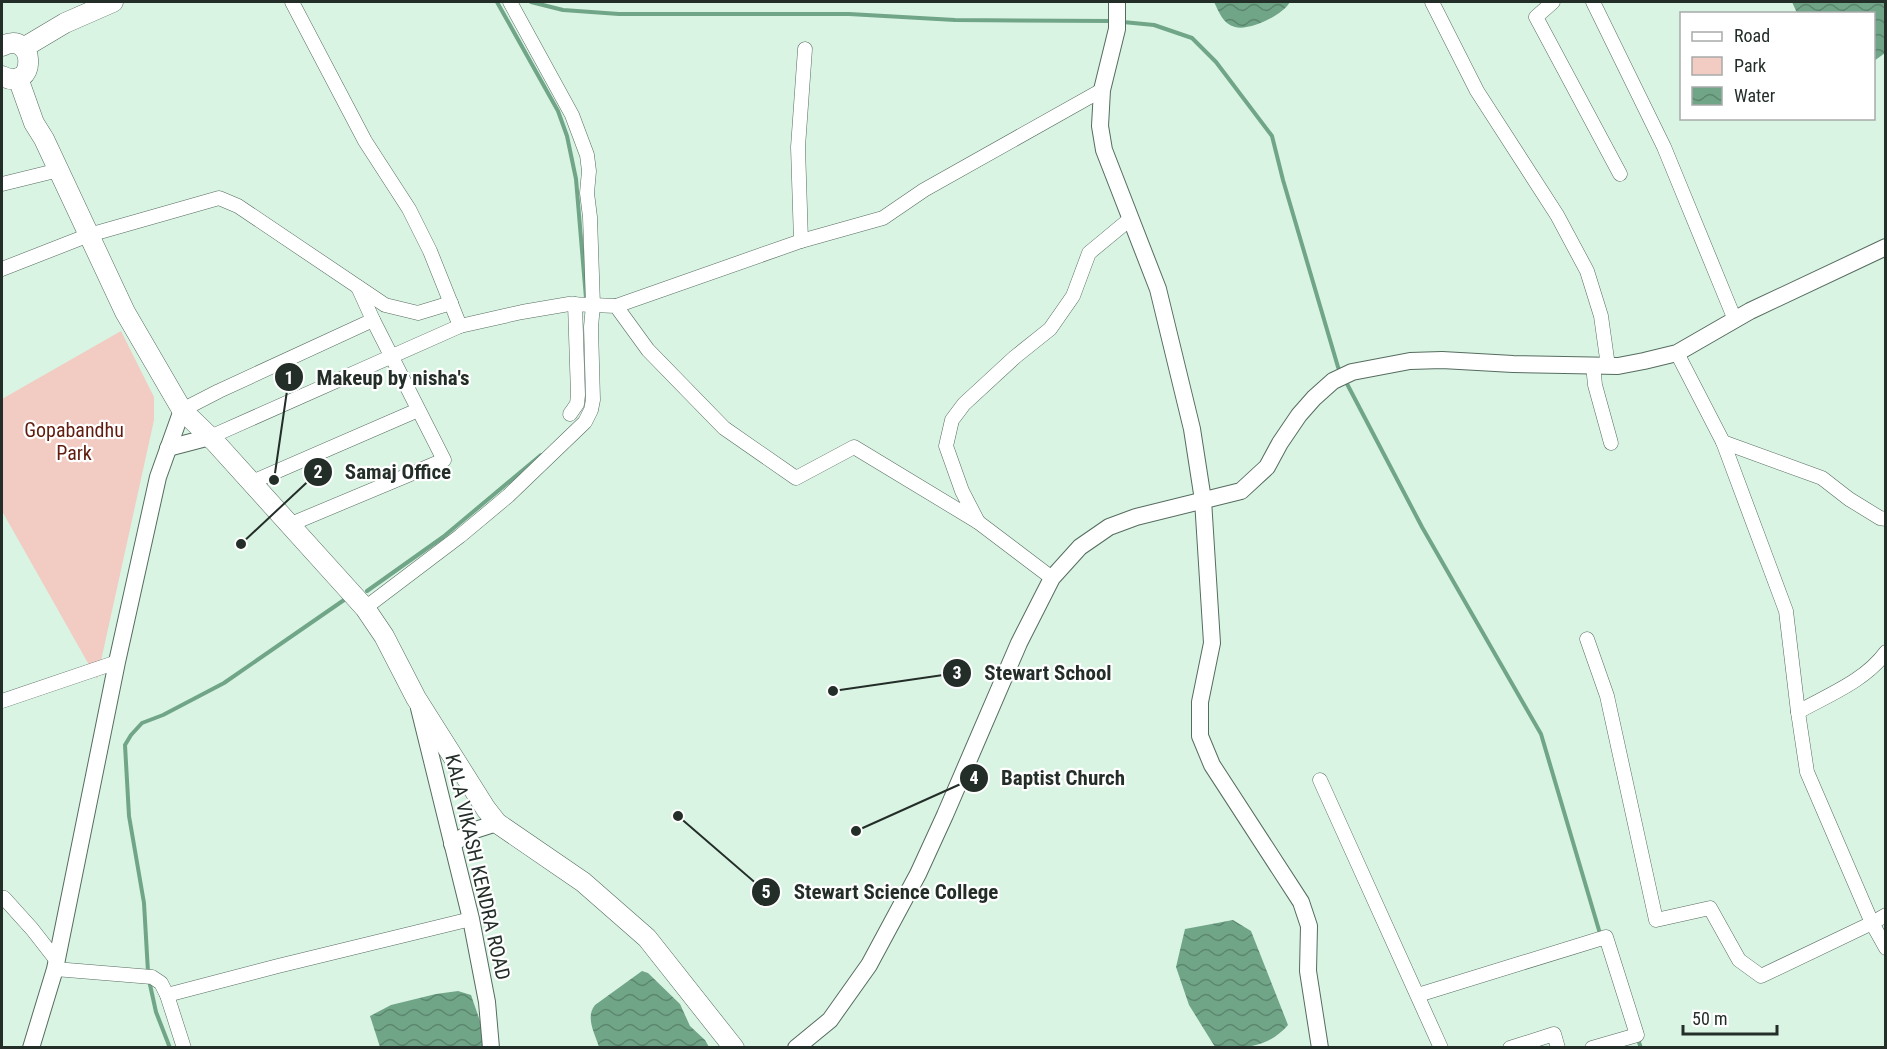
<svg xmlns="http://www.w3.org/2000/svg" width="1887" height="1049" font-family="'Roboto Condensed',sans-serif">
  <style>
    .park { fill: #f2cbc3 }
    .water { fill: url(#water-waves) }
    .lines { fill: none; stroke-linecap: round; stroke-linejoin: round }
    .stream { stroke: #70a588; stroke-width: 4 }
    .minor-casing { stroke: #556c5f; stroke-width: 15 }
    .tertiary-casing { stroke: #556c5f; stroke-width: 18 }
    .secondary-casing { stroke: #556c5f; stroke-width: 21 }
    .minor { stroke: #fff; stroke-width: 14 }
    .tertiary { stroke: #fff; stroke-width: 16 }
    .secondary { stroke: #fff; stroke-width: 20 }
    .labels { text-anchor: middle; stroke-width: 4.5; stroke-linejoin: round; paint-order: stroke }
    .park-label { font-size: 20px; fill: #601c0e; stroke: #fff }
    .street-label { font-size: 20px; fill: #242e28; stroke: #fff }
    .leader { fill: none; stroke: #242e28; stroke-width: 2 }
    .callout-dot { fill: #242e28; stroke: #fff; stroke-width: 2 }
    .mark-label { font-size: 18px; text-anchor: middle; font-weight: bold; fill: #fff }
    .callout-label { font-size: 21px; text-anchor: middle; font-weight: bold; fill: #242e28; stroke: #fff; stroke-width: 4.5; stroke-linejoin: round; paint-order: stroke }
  </style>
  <defs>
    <pattern id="water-waves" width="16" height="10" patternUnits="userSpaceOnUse" patternTransform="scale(1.5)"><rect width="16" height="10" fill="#70a588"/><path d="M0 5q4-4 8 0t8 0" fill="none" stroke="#5c876f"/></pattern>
  </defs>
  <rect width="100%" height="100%" fill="#daf4e4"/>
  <!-- park -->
  <path class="park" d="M 121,331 L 154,397 L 154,420 L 97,679 L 2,511 L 2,399 Z"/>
  <!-- water -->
  <g class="water">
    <path d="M 1214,2 L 1290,2 C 1283,15 1250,31 1235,27 C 1223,24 1219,12 1214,2 Z"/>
    <path d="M 1792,2 L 1885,2 L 1885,53 L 1874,61 L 1874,14 L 1797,13 Z"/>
    <path d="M 1233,920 L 1251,931 L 1288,1025 C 1267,1049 1244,1048 1215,1047 L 1189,1005 L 1176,967 L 1185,929 Z"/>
    <path d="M 642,971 L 648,973 L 680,1004 L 690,1026 L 705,1040 L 709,1047 L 599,1047 C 595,1034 585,1017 595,1005 Z"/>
    <path d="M 458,991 L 471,995 L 489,1047 L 380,1047 L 370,1016 L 391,1005 L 436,994 Z"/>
  </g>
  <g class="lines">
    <!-- stream -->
    <g class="stream">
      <path d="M 497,2 L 558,111 L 567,136 L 576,179 L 586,298"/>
      <path d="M 531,2 L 563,10 L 619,14 L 849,14 L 955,20 L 1112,21"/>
      <path d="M 1123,22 L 1154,25 L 1192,38 L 1216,62 L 1272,136 L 1283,180 L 1338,367 L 1341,373"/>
      <path d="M 1345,380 L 1422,527 L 1541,734 L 1601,937"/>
      <path d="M 367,591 L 443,537 L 541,455"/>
      <path d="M 148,972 L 144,903 L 129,816 L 125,745 L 131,735 L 142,723 L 163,715 L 224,683 L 344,600"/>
      <path d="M 149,980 L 156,1012 L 170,1048"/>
      <path d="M 1637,1037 L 1641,1048"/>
    </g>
    <defs>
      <g id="minor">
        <path d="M 292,2 L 365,141 L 409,209 L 430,251 L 460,326"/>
        <path d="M 1432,2 L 1477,91 L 1557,215 L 1587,271 L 1601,316 L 1608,366"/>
        <path d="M 1553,2 L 1536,17 L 1620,174"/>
        <path d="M 1593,2 L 1664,147 L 1735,320"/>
        <path d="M 2,184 L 59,170"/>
        <path d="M 801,241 L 798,147 L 805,49"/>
        <path d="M 2,269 L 89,235 L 219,198 L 238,206 L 385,305 L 418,313 L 451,303"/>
        <path d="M 616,306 L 801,241 L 883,218 L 924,190 L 1102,90"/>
        <path d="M 1677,353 L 1723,442 L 1786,611 L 1798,712 L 1807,772 L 1872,923 L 1886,948"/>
        <path d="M 1593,365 L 1595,385 L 1611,443"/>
        <path d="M 182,410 L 219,391 L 373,320 L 358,287"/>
        <path d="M 570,414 L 577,404 L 578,395 L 575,304"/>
        <path d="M 210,437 L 460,326 L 522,312 L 569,304 L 616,306 L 648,350 L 724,428 L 796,478 L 854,447 L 978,522 L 962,491 L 946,446 L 952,420 L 964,404 L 1015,357 L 1050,329 L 1073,296 L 1089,253 L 1130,219"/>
        <path d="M 1723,442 L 1822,478 L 1849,499 L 1880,518 L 1886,519"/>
        <path d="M 252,482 L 418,410"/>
        <path d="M 978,522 L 1052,578"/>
        <path d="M 291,524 L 444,460 L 373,320"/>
        <path d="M 365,608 L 460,536 L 508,496 L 585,422 L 591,410 L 593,400 L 591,327 L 593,305 L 590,217 L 587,193 L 589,171 L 587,155 L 572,115 L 510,2"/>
        <path d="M 1587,639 L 1607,696 L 1656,920 L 1710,908 L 1739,960 L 1761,976 L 1872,923 L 1886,915"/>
        <path d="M 2,701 L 117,662"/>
        <path d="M 1798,712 C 1828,695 1865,681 1886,652"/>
        <path d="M 1320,780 L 1441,1048"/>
        <path d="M 2,899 L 4,898 L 32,929 L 57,961"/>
        <path d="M 55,969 L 152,977 L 161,983 L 167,995 L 184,1048"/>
        <path d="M 167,995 L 278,966 L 471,919"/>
        <path d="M 1418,995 L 1606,937 L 1637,1035 L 1592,1048"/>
        <path d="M 1510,1048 L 1554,1034 L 1558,1048"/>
      </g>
      <g id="tertiary">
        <path d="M 1117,2 L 1117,29 L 1102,90 L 1100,126 L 1104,150 L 1158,289 L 1192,429 L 1203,500 L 1212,643 L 1200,702 L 1200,736 L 1212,765 L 1301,902 L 1309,926 L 1308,971 L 1320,1048"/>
        <path d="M 168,448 L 210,437"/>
        <path d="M 419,708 L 471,919 L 487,1002 L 491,1048"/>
        <path d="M 452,844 L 472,831 L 497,823"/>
        <path d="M 31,1048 L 55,969 L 117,662 L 158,477 L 182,410"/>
        <path d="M 796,1048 L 830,1020 L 869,965 L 918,874 L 945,815 L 1019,643 L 1052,578 L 1080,547 L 1109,527 L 1136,517 L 1241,491 L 1267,467 L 1280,443 L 1299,415 L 1314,398 L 1333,381 L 1352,372 L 1410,361 L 1442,360 L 1513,364 L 1618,366 L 1644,361 L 1677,353 L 1750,311 L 1886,247"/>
      </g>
      <g id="secondary">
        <path d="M 2,46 C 37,29 37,94 2,76"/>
        <path d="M 23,48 L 65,23 L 113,2"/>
        <path d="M 18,78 L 34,123 L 44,139 L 125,312 L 182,410 L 215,442 L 365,608 L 384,636 L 416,698 L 486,809 L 497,823 L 583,882 L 647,938 L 734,1048"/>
      </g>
    </defs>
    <!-- minor casing -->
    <use href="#minor" class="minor-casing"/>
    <!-- tertiary casing -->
    <use href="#tertiary" class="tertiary-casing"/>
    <!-- secondary casing -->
    <use href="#secondary" class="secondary-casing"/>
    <!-- minor -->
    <use href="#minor" class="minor"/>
    <!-- tertiary -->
    <use href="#tertiary" class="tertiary"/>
    <!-- secondary -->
    <use href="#secondary" class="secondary"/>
  </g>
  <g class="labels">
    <!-- park labels -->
    <g class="park-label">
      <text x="74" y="437">Gopabandhu<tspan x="74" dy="23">Park</tspan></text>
    </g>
    <!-- street labels -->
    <g class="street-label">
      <text transform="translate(478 867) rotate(77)" y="7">KALA VIKASH KENDRA ROAD</text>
    </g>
  </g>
  <!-- callouts -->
  <path class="leader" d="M274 480L289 377M241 544L318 472M833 691L957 673M856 831L974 778M678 816L766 892"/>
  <g class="callout-dot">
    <circle cx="274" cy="480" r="6"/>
    <circle cx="241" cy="544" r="6"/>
    <circle cx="833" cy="691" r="6"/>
    <circle cx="856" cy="831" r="6"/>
    <circle cx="678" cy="816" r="6"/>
    <circle cx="289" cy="377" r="15"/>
    <circle cx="318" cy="472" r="15"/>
    <circle cx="957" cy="673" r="15"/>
    <circle cx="974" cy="778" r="15"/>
    <circle cx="766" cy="892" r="15"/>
  </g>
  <g class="mark-label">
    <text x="289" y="384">1</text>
    <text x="318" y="478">2</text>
    <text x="957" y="679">3</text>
    <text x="974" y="784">4</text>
    <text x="766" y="898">5</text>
  </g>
  <g class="callout-label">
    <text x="393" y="385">Makeup by nisha's</text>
    <text x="398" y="479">Samaj Office</text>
    <text x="1048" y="680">Stewart School</text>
    <text x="1063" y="785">Baptist Church</text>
    <text x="896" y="899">Stewart Science College</text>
  </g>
  <!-- border -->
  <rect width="1887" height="1049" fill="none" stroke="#242e28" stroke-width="6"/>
  <!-- legend -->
  <rect x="1680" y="12" width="195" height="108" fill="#ffffff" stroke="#a7aba9" stroke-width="1.5"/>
  <rect x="1692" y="32" width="30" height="9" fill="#ffffff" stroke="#a7aba9" stroke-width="1.5"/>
  <text x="1734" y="42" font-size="18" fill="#242e28">Road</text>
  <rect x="1692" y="57" width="30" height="18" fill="#f2cbc3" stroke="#a7aba9" stroke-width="1.5"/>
  <text x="1734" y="72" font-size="18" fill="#242e28">Park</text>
  <rect x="1692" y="87" width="30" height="18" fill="url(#water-waves)" stroke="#a7aba9" stroke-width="1.5"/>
  <text x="1734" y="102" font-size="18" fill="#242e28">Water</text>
  <!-- scale -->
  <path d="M1683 1025v9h94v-9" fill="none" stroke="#242e28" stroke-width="3"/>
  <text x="1692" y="1025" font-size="18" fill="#242e28" stroke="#ffffff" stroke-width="4.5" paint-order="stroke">50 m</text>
</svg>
